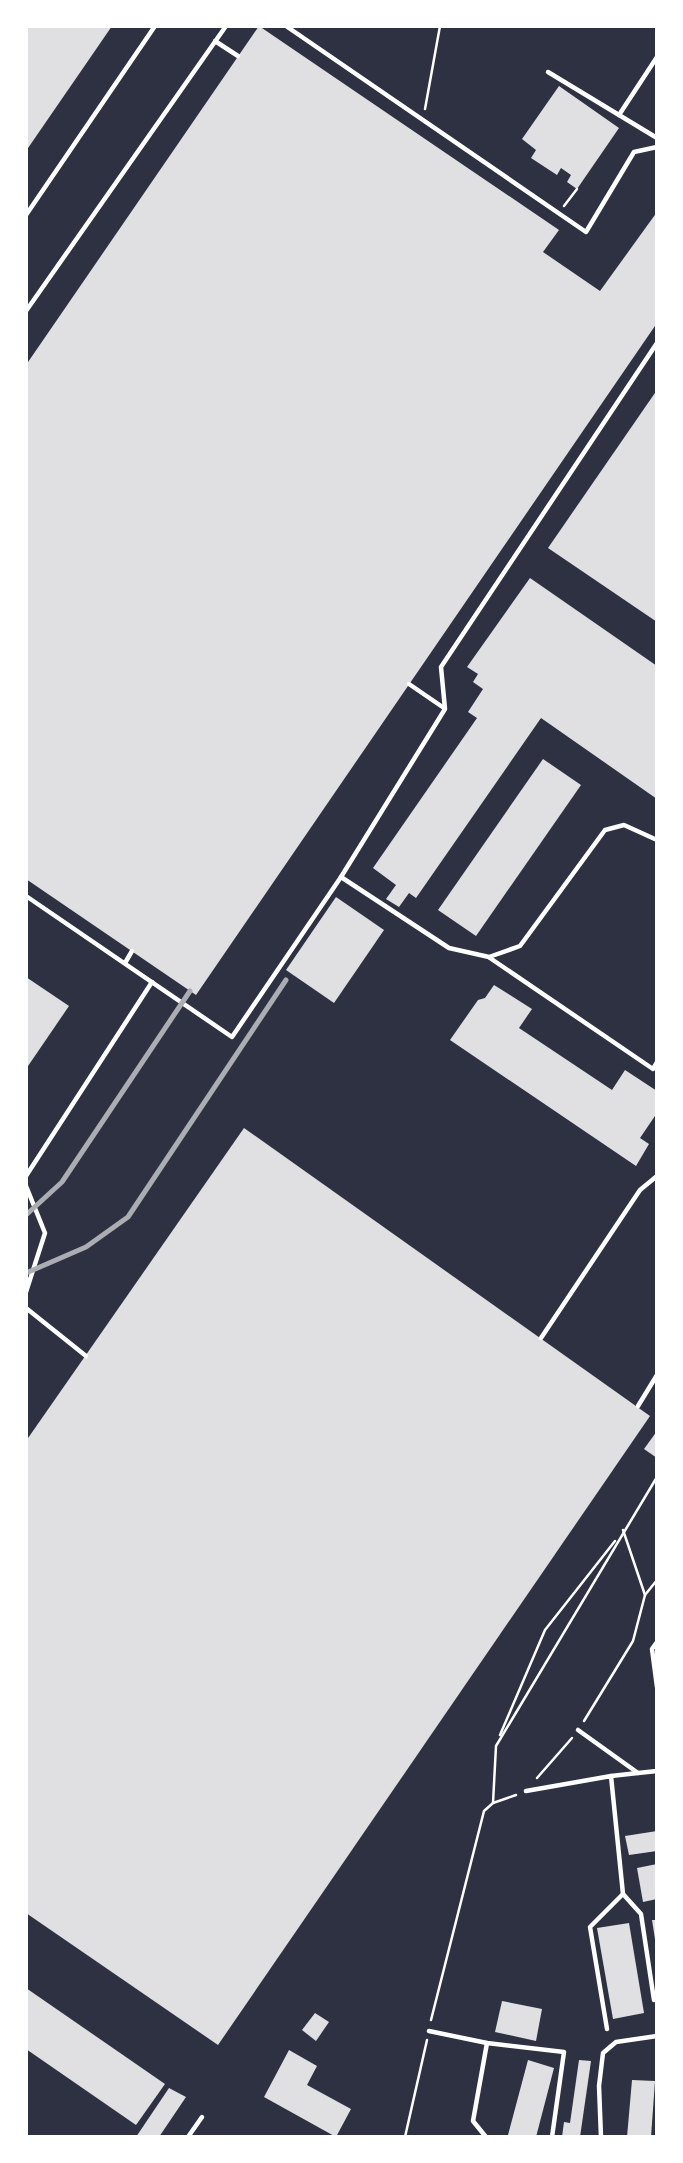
<svg xmlns="http://www.w3.org/2000/svg" width="683" height="2163" font-family="'Nunito Sans',sans-serif">
  <style>
    .building { fill: #e0e0e3 }
    .lines { fill: none; stroke-linecap: round; stroke-linejoin: round }
    .path { stroke: #fff; stroke-width: 2.5 }
    .service { stroke: #fff; stroke-width: 4.5 }
    .rail { stroke: #abadb3; stroke-width: 5 }
  </style>
  <rect width="100%" height="100%" fill="#2d3142"/>
  <!-- building -->
  <g class="building">
    <path d="M 26,26 L 112,26 L 26,151 Z"/>
    <path d="M 259,26 L 559,230 L 543,252 L 600,291 L 657,212 L 657,323 L 196,995 L 26,879 L 26,365 Z"/>
    <path d="M 559,86 L 619,128 L 577,189 L 567,182 L 571,175 L 561,168 L 557,175 L 531,158 L 536,150 L 522,139 Z"/>
    <path d="M 657,390 L 657,622 L 548,548 Z"/>
    <path d="M 530,578 L 657,666 L 657,799 L 541,718 L 416,898 L 409,893 L 399,907 L 386,899 L 396,885 L 373,868 L 477,718 L 468,712 L 483,689 L 473,682 L 478,674 L 467,667 Z"/>
    <path d="M 543,759 L 581,785 L 476,936 L 438,910 Z"/>
    <path d="M 336,897 L 384,930 L 334,1003 L 286,970 Z"/>
    <path d="M 26,977 L 69,1006 L 26,1069 Z"/>
    <path d="M 494,985 L 532,1009 L 519,1028 L 612,1090 L 625,1070 L 657,1091 L 657,1113 L 640,1138 L 649,1144 L 636,1166 L 450,1040 L 478,1000 L 485,998 Z"/>
    <path d="M 244,1128 L 650,1416 L 218,2045 L 26,1913 L 26,1441 Z"/>
    <path d="M 657,1431 L 657,1458 L 644,1449 Z"/>
    <path d="M 657,1831 L 657,1851 L 629,1855 L 625,1836 Z"/>
    <path d="M 657,1864 L 657,1899 L 643,1902 L 637,1868 Z"/>
    <path d="M 652,1920 L 657,1920 L 657,1939 L 655,1939 Z"/>
    <path d="M 629,1923 L 644,2013 L 613,2019 L 597,1928 Z"/>
    <path d="M 26,1988 L 165,2084 L 136,2125 L 26,2049 Z"/>
    <path d="M 502,2001 L 542,2009 L 536,2041 L 495,2032 Z"/>
    <path d="M 315,2013 L 329,2022 L 316,2041 L 302,2030 Z"/>
    <path d="M 289,2050 L 317,2066 L 307,2085 L 351,2109 L 336,2137 L 264,2097 Z"/>
    <path d="M 528,2060 L 554,2068 L 536,2137 L 513,2137 L 508,2135 Z"/>
    <path d="M 579,2060 L 591,2061 L 580,2137 L 562,2137 L 564,2122 L 570,2123 Z"/>
    <path d="M 632,2080 L 655,2081 L 651,2137 L 627,2137 Z"/>
    <path d="M 169,2088 L 186,2097 L 159,2137 L 136,2137 Z"/>
  </g>
  <g class="lines">
    <!-- path -->
    <g class="path">
      <path d="M 425,109 L 440,26"/>
      <path d="M 564,206 L 577,189"/>
      <path d="M 645,1595 L 657,1580"/>
      <path d="M 584,1721 L 633,1641 L 645,1595 L 623,1530"/>
      <path d="M 500,1735 L 545,1630 L 615,1541"/>
      <path d="M 537,1778 L 572,1738"/>
      <path d="M 493,1803 L 496,1746 L 657,1477"/>
      <path d="M 431,2020 L 484,1811 L 493,1803 L 516,1795"/>
      <path d="M 405,2137 L 427,2040"/>
    </g>
    <!-- service -->
    <g class="service">
      <path d="M 286,26 L 586,232 L 634,152 L 657,147"/>
      <path d="M 215,41 L 238,56"/>
      <path d="M 548,72 L 657,138"/>
      <path d="M 619,115 L 657,57"/>
      <path d="M 26,215 L 155,26"/>
      <path d="M 26,311 L 226,26"/>
      <path d="M 409,684 L 444,708"/>
      <path d="M 341,877 L 449,948 L 489,957 L 520,946 L 605,830 L 624,825 L 657,840"/>
      <path d="M 26,896 L 232,1037 L 341,877 L 445,709 L 441,667 L 657,343"/>
      <path d="M 490,958 L 653,1069 L 657,1062"/>
      <path d="M 125,963 L 132,951"/>
      <path d="M 26,1176 L 152,982"/>
      <path d="M 26,1186 L 45,1233 L 26,1292"/>
      <path d="M 26,1308 L 86,1356"/>
      <path d="M 541,1338 L 640,1190 L 657,1176"/>
      <path d="M 638,1406 L 657,1375"/>
      <path d="M 657,1642 L 652,1649 L 657,1687"/>
      <path d="M 578,1730 L 638,1773 L 657,1771"/>
      <path d="M 611,1776 L 638,1773"/>
      <path d="M 526,1791 L 611,1776 L 623,1894 L 590,1927 L 607,2029"/>
      <path d="M 623,1894 L 641,1914 L 654,2000"/>
      <path d="M 429,2031 L 487,2043 L 564,2052 L 552,2137"/>
      <path d="M 188,2137 L 202,2117"/>
      <path d="M 486,2137 L 473,2121 L 487,2043"/>
      <path d="M 601,2137 L 599,2086 L 603,2053 L 616,2042 L 657,2036"/>
    </g>
    <!-- rail -->
    <g class="rail">
      <path d="M 26,1215 L 62,1182 L 190,991"/>
      <path d="M 26,1273 L 86,1247 L 128,1217 L 286,980"/>
    </g>
  </g>
  <!-- border -->
  <rect width="683" height="2163" fill="none" stroke="#ffffff" stroke-width="56"/>
</svg>
